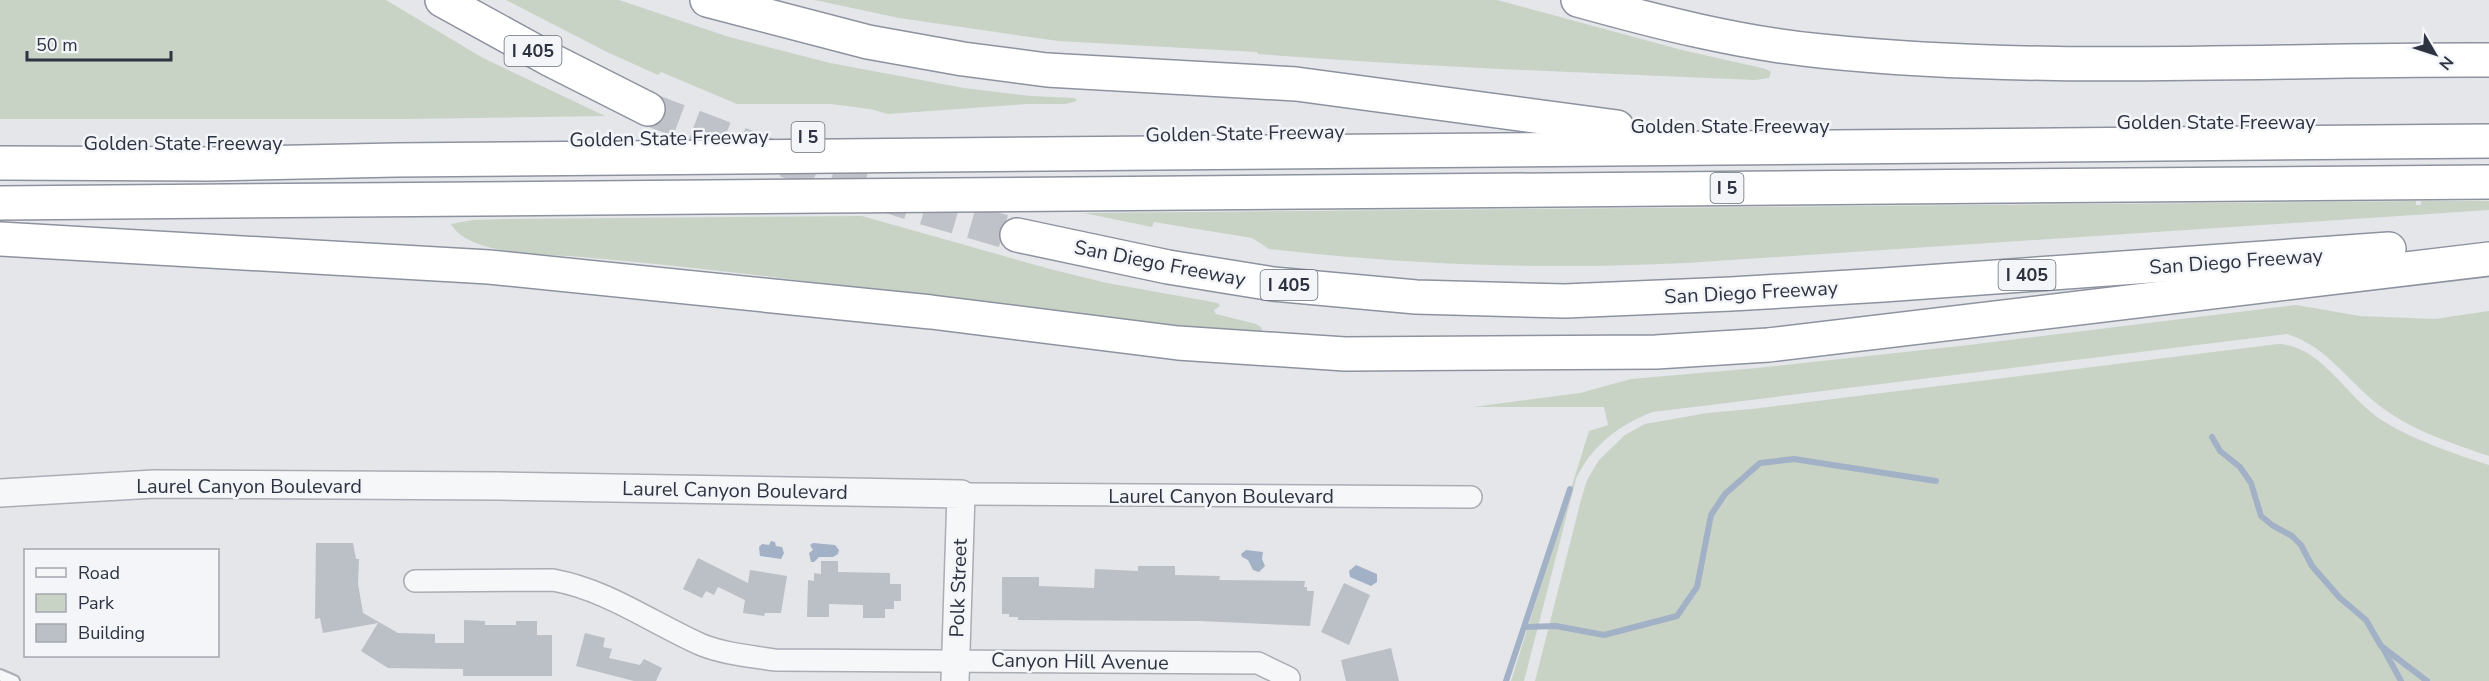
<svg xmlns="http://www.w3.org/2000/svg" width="2489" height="681" font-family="'Nunito Sans',sans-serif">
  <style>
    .green { fill: #c8d3c6 }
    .water { fill: #a3b1c6 }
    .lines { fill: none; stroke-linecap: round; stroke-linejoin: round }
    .stream { stroke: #a3b1c6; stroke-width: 6 }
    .building { fill: #bbbfc6 }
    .motorway-tunnel { stroke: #bfc2c8; stroke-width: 33; stroke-dasharray: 33 16; stroke-linecap: butt }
    .service-casing { stroke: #a9adb4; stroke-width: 14 }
    .minor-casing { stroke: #a9adb4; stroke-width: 24 }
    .tertiary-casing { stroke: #a9adb4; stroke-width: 30 }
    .motorway-casing { stroke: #8d929f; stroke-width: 36 }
    .service { stroke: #f6f7f9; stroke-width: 10 }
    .minor { stroke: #f6f7f9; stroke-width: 21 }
    .tertiary { stroke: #f6f7f9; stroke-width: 27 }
    .motorway { stroke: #fff; stroke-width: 33 }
    .labels { text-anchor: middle; stroke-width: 5; stroke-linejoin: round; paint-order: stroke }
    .shield { fill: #f3f5f8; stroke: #686d78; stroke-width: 1.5 }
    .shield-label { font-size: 18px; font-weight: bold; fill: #2d3341 }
    .street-label { font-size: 20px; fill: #2d3341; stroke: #f3f5f8 }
  </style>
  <rect width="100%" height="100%" fill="#e4e6ea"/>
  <!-- green -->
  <g class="green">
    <path d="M 0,0 L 386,0 L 483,58 L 605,116 L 404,119 L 0,119 Z"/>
    <path d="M 506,0 L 619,0 L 729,37 L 830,63 L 964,88 L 1031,96 L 1075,98 L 1077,101 L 1065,104 L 1027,104 L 888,114 L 870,109 L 831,104 L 737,104 L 661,72 L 658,75 L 607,52 Z"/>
    <path d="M 815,0 L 1497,0 L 1682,50 L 1766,69 L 1771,72 L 1769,78 L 1755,80 C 1589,73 1423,67 1258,54 L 1257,52 L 1058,41 L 899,18 Z"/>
    <path d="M 2416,201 L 2416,205 L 2421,205 L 2421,201 L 2489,201 L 2489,210 L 1686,263 C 1543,270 1411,265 1269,249 L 1252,238 L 1154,222 L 1152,227 L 1084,213 Z"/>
    <path d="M 862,216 L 1050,269 L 1107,283 L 1218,303 L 1220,306 L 1214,310 L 1216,314 L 1256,324 L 1262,328 L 1261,331 L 1258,333 C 1174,325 1089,317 1005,307 C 864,289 724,269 582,257 C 549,254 468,256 451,224 L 473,220 L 509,219 Z"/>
    <path d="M 2296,305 L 2360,316 L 2435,319 L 2489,311 L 2489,456 C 2454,444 2414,431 2384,409 C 2350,385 2329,347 2287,334 L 1653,412 C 1620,424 1591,446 1576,479 L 1524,681 L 1511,681 L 1589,431 L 1608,425 L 1604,407 L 1473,407 L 1580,393 L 1631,379 L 1757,368 L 1960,346 Z"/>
    <path d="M 2278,344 C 2322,345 2347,399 2383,421 C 2416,441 2452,453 2489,465 L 2489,681 L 1535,681 L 1581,500 L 1587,480 L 1599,460 L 1625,435 L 1645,424 L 1707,413 L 1752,409 Z"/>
  </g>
  <!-- water -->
  <g class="water">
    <path d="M 771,541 L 775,542 L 776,546 L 782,547 L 784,553 L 781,559 L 760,556 L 759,547 L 762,544 L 769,545 Z"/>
    <path d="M 813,543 L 835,545 L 839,550 L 838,554 L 833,557 L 819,557 L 814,562 L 811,562 L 809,553 L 813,550 L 810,545 Z"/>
    <path d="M 1246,550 L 1263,552 L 1262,559 L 1265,566 L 1259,572 L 1253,570 L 1248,560 L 1242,557 L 1241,554 Z"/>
    <path d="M 1356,565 L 1377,574 L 1377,582 L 1371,586 L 1350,577 L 1349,571 Z"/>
  </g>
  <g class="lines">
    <!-- stream -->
    <g class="stream">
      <path d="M 2212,437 L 2220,451 L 2240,467 L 2251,483 L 2261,516 L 2272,525 L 2292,536 L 2301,545 L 2312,566 L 2340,598 L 2366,620 L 2381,646 L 2427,681"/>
      <path d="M 1525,627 L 1556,626 L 1604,635 L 1677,616 L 1697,587 L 1711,515 L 1725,494 L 1760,463 L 1794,459 L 1936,481"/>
      <path d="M 2384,650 L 2401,681"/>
      <path d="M 1506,681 L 1570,489"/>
    </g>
  </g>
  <!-- building -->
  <g class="building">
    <path d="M 316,543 L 353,543 L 356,559 L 359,559 L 358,584 L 363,613 L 398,633 L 435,634 L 435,643 L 464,643 L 464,620 L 485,621 L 485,625 L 516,625 L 516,621 L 537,621 L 537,635 L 552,635 L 552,676 L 463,676 L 463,669 L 388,668 L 361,651 L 378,623 L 323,633 L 320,618 L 315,619 Z"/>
    <path d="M 698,558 L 748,583 L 750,570 L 787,576 L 781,613 L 765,613 L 764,616 L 743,613 L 745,600 L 718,587 L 714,595 L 706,591 L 702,598 L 683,589 Z"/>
    <path d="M 821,561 L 838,561 L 838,572 L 890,573 L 890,584 L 901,584 L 901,601 L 894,601 L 894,609 L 885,609 L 885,618 L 863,618 L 863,605 L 829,604 L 829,617 L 807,617 L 808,580 L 814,581 L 814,573 L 821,574 Z"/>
    <path d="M 1138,566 L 1175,566 L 1175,575 L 1220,576 L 1219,580 L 1305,581 L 1304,587 L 1307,587 L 1307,591 L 1314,591 L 1310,626 L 1199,621 L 1018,620 L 1018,617 L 1009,617 L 1009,614 L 1002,614 L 1002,577 L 1039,577 L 1039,586 L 1094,588 L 1095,569 L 1138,571 Z"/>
    <path d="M 1344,583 L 1370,595 L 1349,645 L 1321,632 Z"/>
    <path d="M 585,633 L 605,638 L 603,647 L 612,649 L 609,658 L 640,665 L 644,659 L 662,668 L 656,681 L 634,681 L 576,666 Z"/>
    <path d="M 1391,648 L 1399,681 L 1346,681 L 1341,660 Z"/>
  </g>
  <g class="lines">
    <!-- motorway-tunnel -->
    <path class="motorway-tunnel" d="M 648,109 L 821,174 L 920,207 L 1017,235"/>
    <defs>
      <path id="service" d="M 0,675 L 14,681"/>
      <g id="minor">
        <path d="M 961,494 L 1471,497"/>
        <path d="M 415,581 L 553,580 C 608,590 652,623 702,645 C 725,654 750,656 775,660 L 1258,663 L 1289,678"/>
      </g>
      <path id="tertiary" d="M 0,493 L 154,484 L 500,486 L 961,494 L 955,681"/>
      <g id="motorway">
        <path d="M 442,0 L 551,60 L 648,109"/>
        <path d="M 707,0 L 868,42 L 963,59 L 1047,70 L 1296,84 L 1617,127"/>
        <path d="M 1578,0 C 1657,22 1739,43 1821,51 C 2043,74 2267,59 2489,60"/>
        <path d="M 0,163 L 210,164 L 396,160 L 2489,141"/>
        <path d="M 0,203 L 2489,182"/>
        <path d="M 1017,235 L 1168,267 L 1273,284 L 1416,297 L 1565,301 L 1731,294 L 1883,285 L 2389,249"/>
        <path d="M 0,239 L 489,267 L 931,312 L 1178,343 L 1345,354 L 1656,352 L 1768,345 L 2489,259"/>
      </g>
    </defs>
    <!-- service casing -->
    <use href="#service" class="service-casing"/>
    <!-- minor casing -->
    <use href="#minor" class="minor-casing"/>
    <!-- tertiary casing -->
    <use href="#tertiary" class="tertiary-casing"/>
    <!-- motorway casing -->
    <use href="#motorway" class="motorway-casing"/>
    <!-- service -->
    <use href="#service" class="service"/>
    <!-- minor -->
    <use href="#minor" class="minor"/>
    <!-- tertiary -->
    <use href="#tertiary" class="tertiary"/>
    <!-- motorway -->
    <use href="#motorway" class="motorway"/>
  </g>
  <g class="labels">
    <!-- shield labels -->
    <g class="shield">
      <rect x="504.5" y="36" width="57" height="30" rx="4.5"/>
      <rect x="791.5" y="122" width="33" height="30" rx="4.5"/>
      <rect x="1710.5" y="173" width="33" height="30" rx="4.5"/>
      <rect x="1998.5" y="260" width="57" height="30" rx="4.5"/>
      <rect x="1260.5" y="270" width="57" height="30" rx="4.5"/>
    </g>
    <g class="shield-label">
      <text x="533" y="57">I 405</text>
      <text x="808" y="143">I 5</text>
      <text x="1727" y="194">I 5</text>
      <text x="2027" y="281">I 405</text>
      <text x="1289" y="291">I 405</text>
    </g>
    <!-- street labels -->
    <g class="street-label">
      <text x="2216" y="129">Golden State Freeway</text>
      <text x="1730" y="133">Golden State Freeway</text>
      <text transform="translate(1245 133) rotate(-1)" y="7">Golden State Freeway</text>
      <text transform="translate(669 138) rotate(-1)" y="7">Golden State Freeway</text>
      <text x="183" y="150">Golden State Freeway</text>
      <text transform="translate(2236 261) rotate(-4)" y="7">San Diego Freeway</text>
      <text transform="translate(1160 263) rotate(11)" y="7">San Diego Freeway</text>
      <text transform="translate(1751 292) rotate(-3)" y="7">San Diego Freeway</text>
      <text x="249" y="493">Laurel Canyon Boulevard</text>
      <text transform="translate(735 490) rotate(1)" y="7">Laurel Canyon Boulevard</text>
      <text x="1221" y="503">Laurel Canyon Boulevard</text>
      <text transform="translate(958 588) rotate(-88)" y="7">Polk Street</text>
      <text transform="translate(1080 661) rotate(1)" y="7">Canyon Hill Avenue</text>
    </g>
  </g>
  <!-- legend -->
  <rect x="24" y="549" width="195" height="108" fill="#f3f5f8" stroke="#a4a7af" stroke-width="1.5"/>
  <rect x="36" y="568" width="30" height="9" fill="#f6f7f9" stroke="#a4a7af" stroke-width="1.5"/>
  <text x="78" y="579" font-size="18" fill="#2d3341">Road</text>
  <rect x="36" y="594" width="30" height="18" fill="#c8d3c6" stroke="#a4a7af" stroke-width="1.5"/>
  <text x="78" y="609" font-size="18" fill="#2d3341">Park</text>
  <rect x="36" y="624" width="30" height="18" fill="#bbbfc6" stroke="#a4a7af" stroke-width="1.5"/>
  <text x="78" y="639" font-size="18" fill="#2d3341">Building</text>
  <!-- north arrow -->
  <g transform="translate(2435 54) rotate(129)" stroke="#f3f5f8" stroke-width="4.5" paint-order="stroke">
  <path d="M0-4.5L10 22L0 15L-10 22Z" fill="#2d3341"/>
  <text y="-9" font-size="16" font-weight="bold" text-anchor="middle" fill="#2d3341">N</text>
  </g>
  <!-- scale -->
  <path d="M27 51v9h144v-9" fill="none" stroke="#2d3341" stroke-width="3"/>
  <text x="36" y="51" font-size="18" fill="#2d3341" stroke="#f3f5f8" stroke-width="4.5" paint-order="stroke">50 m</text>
</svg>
